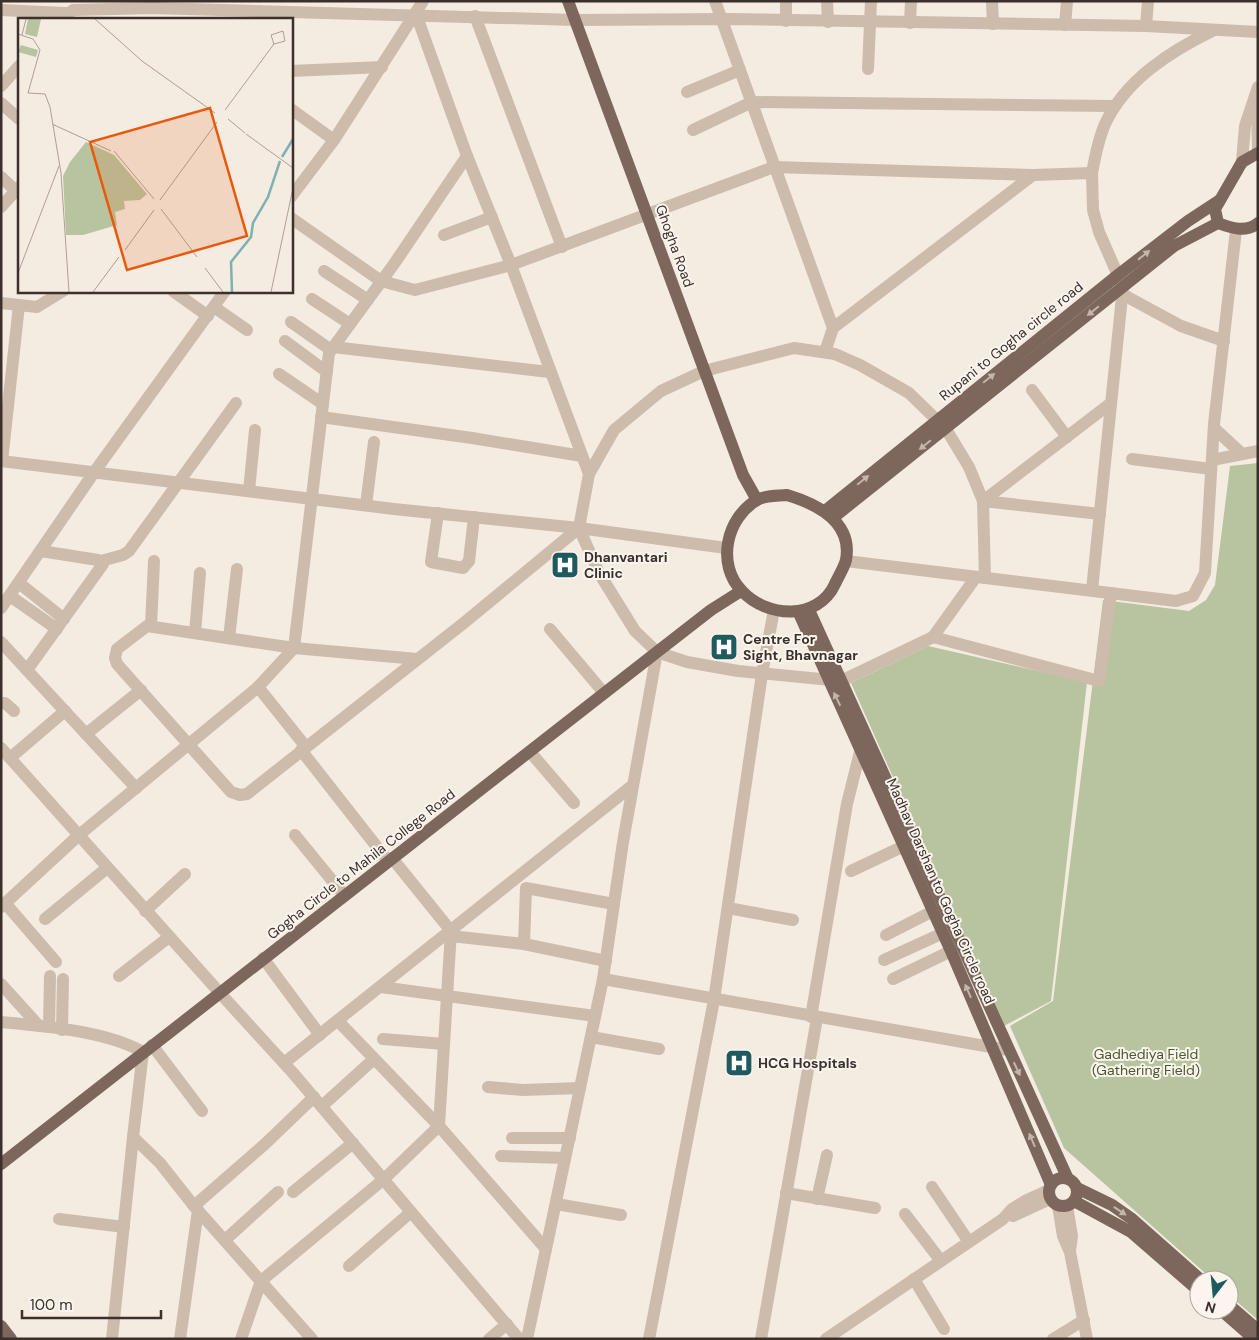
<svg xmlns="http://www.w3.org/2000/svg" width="1259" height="1340" font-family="'DM Sans',sans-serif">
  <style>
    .green { fill: #b8c4a0 }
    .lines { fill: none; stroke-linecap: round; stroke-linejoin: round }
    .minor { stroke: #cdbbac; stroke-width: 12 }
    .major { stroke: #7d675c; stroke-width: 12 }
    .oneway { fill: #c2b5ac }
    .labels { text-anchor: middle; stroke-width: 4; stroke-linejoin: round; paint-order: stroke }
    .street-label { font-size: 14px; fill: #3b302b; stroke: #fbf5ee }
    .poi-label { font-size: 14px; font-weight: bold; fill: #3b302b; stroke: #fbf5ee; text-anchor: start }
    .park-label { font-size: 14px; fill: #4a5a2e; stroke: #fbf5ee }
    .inset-river { fill: none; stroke: #7fb0b2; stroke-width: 2.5 }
    .inset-road { fill: none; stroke: #aaa098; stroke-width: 1 }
    .view { fill: #e8590c; fill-opacity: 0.15; stroke: #e8590c; stroke-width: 2.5 }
    .inset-edge { fill: none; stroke: #3b302b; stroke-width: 2.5 }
  </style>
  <rect width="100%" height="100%" fill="#f4ebe1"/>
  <!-- green -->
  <g class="green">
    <path d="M 1258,463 L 1258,1320 L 1229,1295 L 1229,1280 L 1213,1280 L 1064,1148 L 1010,1026 L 1053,1001 L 1103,600 L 1189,611 L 1206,600 L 1215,585 L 1230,466 Z"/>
    <path d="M 928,646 L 1087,682 L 1051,1001 L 1004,1026 L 851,683 Z"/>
  </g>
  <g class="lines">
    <!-- minor -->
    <g class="minor">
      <path d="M 715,1 L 833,328 L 825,352"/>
      <path d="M 786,1 L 786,21"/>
      <path d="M 827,1 L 828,22"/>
      <path d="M 992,1 L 993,24"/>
      <path d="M 1,10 L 65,13"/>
      <path d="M 416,14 L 467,156 L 394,264 L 329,353 L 294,648 L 147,626 L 117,649 L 115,658 L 117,664 L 231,792 L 240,795 L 247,794 L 465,622 L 579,528"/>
      <path d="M 475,16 L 562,247"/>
      <path d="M 61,19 L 73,10 L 152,8 L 576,20 L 729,19 L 1146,26 L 1258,32"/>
      <path d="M 910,23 L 911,1"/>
      <path d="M 1065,25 L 1067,1"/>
      <path d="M 1146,26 L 1148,1"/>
      <path d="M 868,69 L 871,1"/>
      <path d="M 291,71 L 382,67"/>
      <path d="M 1,86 L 19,66"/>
      <path d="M 687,92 L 740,70"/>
      <path d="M 1,103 L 19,119"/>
      <path d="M 1257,103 L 1258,151"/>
      <path d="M 291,109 L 334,140"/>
      <path d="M 693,130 L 752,102 L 1115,106"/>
      <path d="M 467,156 L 511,265 L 774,167 L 1033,175"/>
      <path d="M 1242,162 L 1245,126 L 1258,87"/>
      <path d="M 1092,173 C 1095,157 1098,140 1105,124 C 1126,79 1171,51 1214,30"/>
      <path d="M 1,177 L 16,191"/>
      <path d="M 291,197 L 334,140 L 423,1"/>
      <path d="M 1,207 L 19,187"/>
      <path d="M 291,218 L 381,281 L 415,290 L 511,265 L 589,474"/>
      <path d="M 444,235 L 492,217"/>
      <path d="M 324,271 L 368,300"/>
      <path d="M 173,291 L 208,316"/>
      <path d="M 1122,294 L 1181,326 L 1224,341"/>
      <path d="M 312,299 L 350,324"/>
      <path d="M 1,303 L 37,307 L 63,291"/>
      <path d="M 214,307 L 247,330"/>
      <path d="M 291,322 L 331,350"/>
      <path d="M 833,328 L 1033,175 L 1092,173 L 1093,210 L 1099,232 L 1123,287 L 1092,590"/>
      <path d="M 285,341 L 327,372"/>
      <path d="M 333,347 L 549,372"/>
      <path d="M 279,374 L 323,404"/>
      <path d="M 1032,390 L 1067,437"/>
      <path d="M 321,417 L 472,438 L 582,456"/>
      <path d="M 1214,428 L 1241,453"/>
      <path d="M 1132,459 L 1211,469"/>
      <path d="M 1212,460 L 1258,451"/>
      <path d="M 1,461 L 394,509 L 579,528 L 726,548"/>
      <path d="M 2,461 L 19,305"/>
      <path d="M 249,491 L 255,430"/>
      <path d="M 983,501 L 1111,403"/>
      <path d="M 983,501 L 1100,514"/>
      <path d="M 366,505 L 374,442"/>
      <path d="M 438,513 L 431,562 L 463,568 L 469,561 L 474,517"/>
      <path d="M 101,561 L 123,555 L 129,551 L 236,403"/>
      <path d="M 846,561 L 1176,601 L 1193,596 L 1205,573 L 1214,424 L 1236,230"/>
      <path d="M 976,577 L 933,637 L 841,681 L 738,671 L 687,662 L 657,652 L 635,631 L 599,573 L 579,528 L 589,474 L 614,430 L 661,391 L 704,371 L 794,348 L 835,354 L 860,365 L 909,393 L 946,429 L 969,467 L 983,501 L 985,578"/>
      <path d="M 19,583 L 64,619"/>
      <path d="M 10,596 L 57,629"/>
      <path d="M 1,608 L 95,471 L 225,291"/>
      <path d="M 151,626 L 154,561"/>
      <path d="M 550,629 L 604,693"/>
      <path d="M 195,633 L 200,573"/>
      <path d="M 933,637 L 1099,681 L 1111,593"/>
      <path d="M 229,638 L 237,569"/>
      <path d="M 1,642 L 136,788"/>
      <path d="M 27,670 L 103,564 L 98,560 L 41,551"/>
      <path d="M 1,703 L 5,703 L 14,711"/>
      <path d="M 86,734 L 141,690"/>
      <path d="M 306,747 L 258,687 L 294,648 L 417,659"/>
      <path d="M 1,748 L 219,992 L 293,1073 L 519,1339"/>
      <path d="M 301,750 L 388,861"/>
      <path d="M 531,753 L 574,803"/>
      <path d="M 10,758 L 65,711"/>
      <path d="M 295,835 L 344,895"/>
      <path d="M 851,871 L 904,846"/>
      <path d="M 5,903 L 56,962"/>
      <path d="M 1,907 L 79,835 L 258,687"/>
      <path d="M 728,908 L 793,920"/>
      <path d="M 145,911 L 185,874"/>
      <path d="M 45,919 L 107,868"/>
      <path d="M 886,935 L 933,911"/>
      <path d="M 451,936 L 524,944 L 606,961"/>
      <path d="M 524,944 L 526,888 L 614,904"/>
      <path d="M 263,958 L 320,1035"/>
      <path d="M 884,960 L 943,933"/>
      <path d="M 119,976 L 169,937"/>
      <path d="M 603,979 L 1008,1050"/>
      <path d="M 893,979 L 951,951"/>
      <path d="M 1,984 L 39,1026"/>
      <path d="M 381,987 L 595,1016"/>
      <path d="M 811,1017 L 847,804 L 862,744"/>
      <path d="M 338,1021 L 439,1126 L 546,1249"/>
      <path d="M 1,1022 C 44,1026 106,1031 143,1052 L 133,1137 L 160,1163 L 194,1206 L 312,1339"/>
      <path d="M 49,1027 L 50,976"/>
      <path d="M 62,1030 L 63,979"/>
      <path d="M 591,1037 L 659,1049"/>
      <path d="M 383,1039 L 444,1044"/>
      <path d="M 152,1045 L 202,1111"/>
      <path d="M 284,1063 L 633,785"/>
      <path d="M 488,1087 L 523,1090 L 580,1088"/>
      <path d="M 322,1106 L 374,1059"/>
      <path d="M 512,1138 L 570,1138"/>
      <path d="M 501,1156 L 565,1158"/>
      <path d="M 932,1187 L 969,1242"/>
      <path d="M 293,1192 L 353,1143"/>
      <path d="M 786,1193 L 875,1208"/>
      <path d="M 817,1199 L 827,1155"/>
      <path d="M 556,1204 L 621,1215"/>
      <path d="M 194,1206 L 265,1144 L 314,1097"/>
      <path d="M 1058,1206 L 1063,1236 L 1070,1252 L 1087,1339"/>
      <path d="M 1067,1206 L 1072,1236 L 1070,1251"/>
      <path d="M 905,1214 L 941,1261"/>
      <path d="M 1013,1216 L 1050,1199"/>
      <path d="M 59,1219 L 124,1227"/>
      <path d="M 225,1240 L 278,1192"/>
      <path d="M 349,1266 L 411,1212"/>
      <path d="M 914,1279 L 944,1329"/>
      <path d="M 112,1339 L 133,1137"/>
      <path d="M 180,1339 L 198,1210"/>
      <path d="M 241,1339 L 261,1281 L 384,1179 L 439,1126 L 451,931 L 392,858"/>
      <path d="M 489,1339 L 507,1324"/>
      <path d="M 527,1339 L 603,979 L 623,842 L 657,652"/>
      <path d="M 649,1339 L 714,1000 L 762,674 L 774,610"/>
      <path d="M 761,1339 L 817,1018"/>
      <path d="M 826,1339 L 1003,1219 L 1012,1209 L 1025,1201 L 1049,1190"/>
      <path d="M 1053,1339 L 1084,1320"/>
    </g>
    <!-- major -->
    <g class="major">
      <path d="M 568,1 L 743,475 L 757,500"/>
      <path d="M 1258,153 L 1242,162 L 1215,209 L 1218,223 C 1231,228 1246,233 1258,223"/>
      <path d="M 787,495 C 817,504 853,522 846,560 C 844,568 838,577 835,584 C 818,621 767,618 742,591 C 716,565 726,518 757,500 C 765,495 778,496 787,495 Z"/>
      <path d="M 825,511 L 1118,275 L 1188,221 L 1220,200"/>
      <path d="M 834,517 L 1174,246 L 1218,223"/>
      <path d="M 809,610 L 1068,1179"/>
      <path d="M 798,611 L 951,951 L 1051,1185"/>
      <path d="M 1,1164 L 657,652 L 711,610 L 741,591"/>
      <circle cx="1063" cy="1192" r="14"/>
      <path d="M 1077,1188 L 1112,1205 L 1132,1219 L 1201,1280"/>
      <path d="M 1074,1201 L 1131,1232 L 1199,1291"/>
      <path d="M 1229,1305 L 1258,1330"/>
      <path d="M 1221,1310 L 1254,1339"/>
      <path d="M 1,1326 L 11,1339"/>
    </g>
  </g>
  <!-- one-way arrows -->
  <defs><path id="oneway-solid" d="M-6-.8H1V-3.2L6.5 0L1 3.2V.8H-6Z" transform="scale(1.25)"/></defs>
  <g class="oneway">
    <use href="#oneway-solid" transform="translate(1144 255) rotate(-38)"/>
    <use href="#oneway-solid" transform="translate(1093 311) rotate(141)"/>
    <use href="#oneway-solid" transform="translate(989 378) rotate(-39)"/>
    <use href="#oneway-solid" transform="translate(925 445) rotate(141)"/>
    <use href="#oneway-solid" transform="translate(863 480) rotate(-39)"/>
    <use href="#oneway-solid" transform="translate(837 699) rotate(-116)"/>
    <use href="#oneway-solid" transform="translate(968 991) rotate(-114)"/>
    <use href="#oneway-solid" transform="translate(1017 1069) rotate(65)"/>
    <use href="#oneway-solid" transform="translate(1032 1140) rotate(-113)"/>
    <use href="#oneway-solid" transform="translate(1120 1211) rotate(34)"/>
  </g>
  <!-- icons -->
  <defs>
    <symbol id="hospital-square" viewBox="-11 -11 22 22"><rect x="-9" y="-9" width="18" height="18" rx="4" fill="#1f5a5e" stroke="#fbf5ee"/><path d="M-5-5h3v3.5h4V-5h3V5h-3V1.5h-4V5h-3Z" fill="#fff"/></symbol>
  </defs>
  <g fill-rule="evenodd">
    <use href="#hospital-square" x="549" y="549" width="32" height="32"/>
    <use href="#hospital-square" x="708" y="631" width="32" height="32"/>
    <use href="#hospital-square" x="723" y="1047" width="32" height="32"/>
  </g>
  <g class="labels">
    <!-- street labels -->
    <g class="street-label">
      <text transform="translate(675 246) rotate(70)" y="5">Ghogha Road</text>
      <text transform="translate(1011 341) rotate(-39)" y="5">Rupani to Gogha circle road</text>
      <text transform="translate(361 864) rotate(-38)" y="5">Gogha Circle to Mahila College Road</text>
      <text transform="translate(941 891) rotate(66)" y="5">Madhav Darshan to Gogha Circle road</text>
    </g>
    <!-- poi labels -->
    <g class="poi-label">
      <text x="584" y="562">Dhanvantari<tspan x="584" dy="16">Clinic</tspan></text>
      <text x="743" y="644">Centre For<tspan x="743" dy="16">Sight, Bhavnagar</tspan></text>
      <text x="758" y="1068">HCG Hospitals</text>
    </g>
    <!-- park labels -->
    <g class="park-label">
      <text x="1146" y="1059">Gadhediya Field<tspan x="1146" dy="16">(Gathering Field)</tspan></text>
    </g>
  </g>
  <!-- overview -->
  <g transform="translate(18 18)">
    <rect width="275" height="275" fill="#f4ebe1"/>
    <path d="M 10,1 L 23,1 L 19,19 L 7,16 ZM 3,27 L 20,32 L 18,39 L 0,34 ZM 68,124 L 96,137 L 129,176 L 122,182 L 106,183 L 107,191 L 97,194 L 99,207 L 65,217 L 48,217 L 45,158 L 52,144 Z" fill="#b8c4a0"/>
    <path class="inset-river" d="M 264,139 L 275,121M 214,274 L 213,244 L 233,219 L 235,205 L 250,179 L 262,143"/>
    <path class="inset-road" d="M 77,1 L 124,43 L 197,95M 0,16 L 15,21 L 22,32 L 10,75M 4,17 L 8,1M 10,75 L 27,76 L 32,89 L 43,155 L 51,274M 207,92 L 256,26 L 267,23 L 265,13 L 253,17 L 256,26M 210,101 L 227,115M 34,106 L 93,133M 228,116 L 275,150M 96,133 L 136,181M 142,182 L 199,104M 143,191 L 179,239M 107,232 L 136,192M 187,250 L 205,274M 0,255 L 41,148M 75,274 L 101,239M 253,274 L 275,170"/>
    <path class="view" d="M 192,90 L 229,218 L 109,252 L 72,124 Z"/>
    <rect width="275" height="275" class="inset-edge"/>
  </g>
  <!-- border -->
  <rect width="1259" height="1340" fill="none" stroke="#3b302b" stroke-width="5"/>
  <!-- north arrow -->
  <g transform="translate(1214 1295) rotate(196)"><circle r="24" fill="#fbf5ee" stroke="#aea6a0"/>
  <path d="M0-4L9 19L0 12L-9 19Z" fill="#1f5a5e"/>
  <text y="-8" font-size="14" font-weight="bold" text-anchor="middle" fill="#3b302b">N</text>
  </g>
  <!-- scale -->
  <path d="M22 1310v8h139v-8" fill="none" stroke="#3b302b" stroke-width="2.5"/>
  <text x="30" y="1310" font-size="15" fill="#3b302b" stroke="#fbf5ee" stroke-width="4" paint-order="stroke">100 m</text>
</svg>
